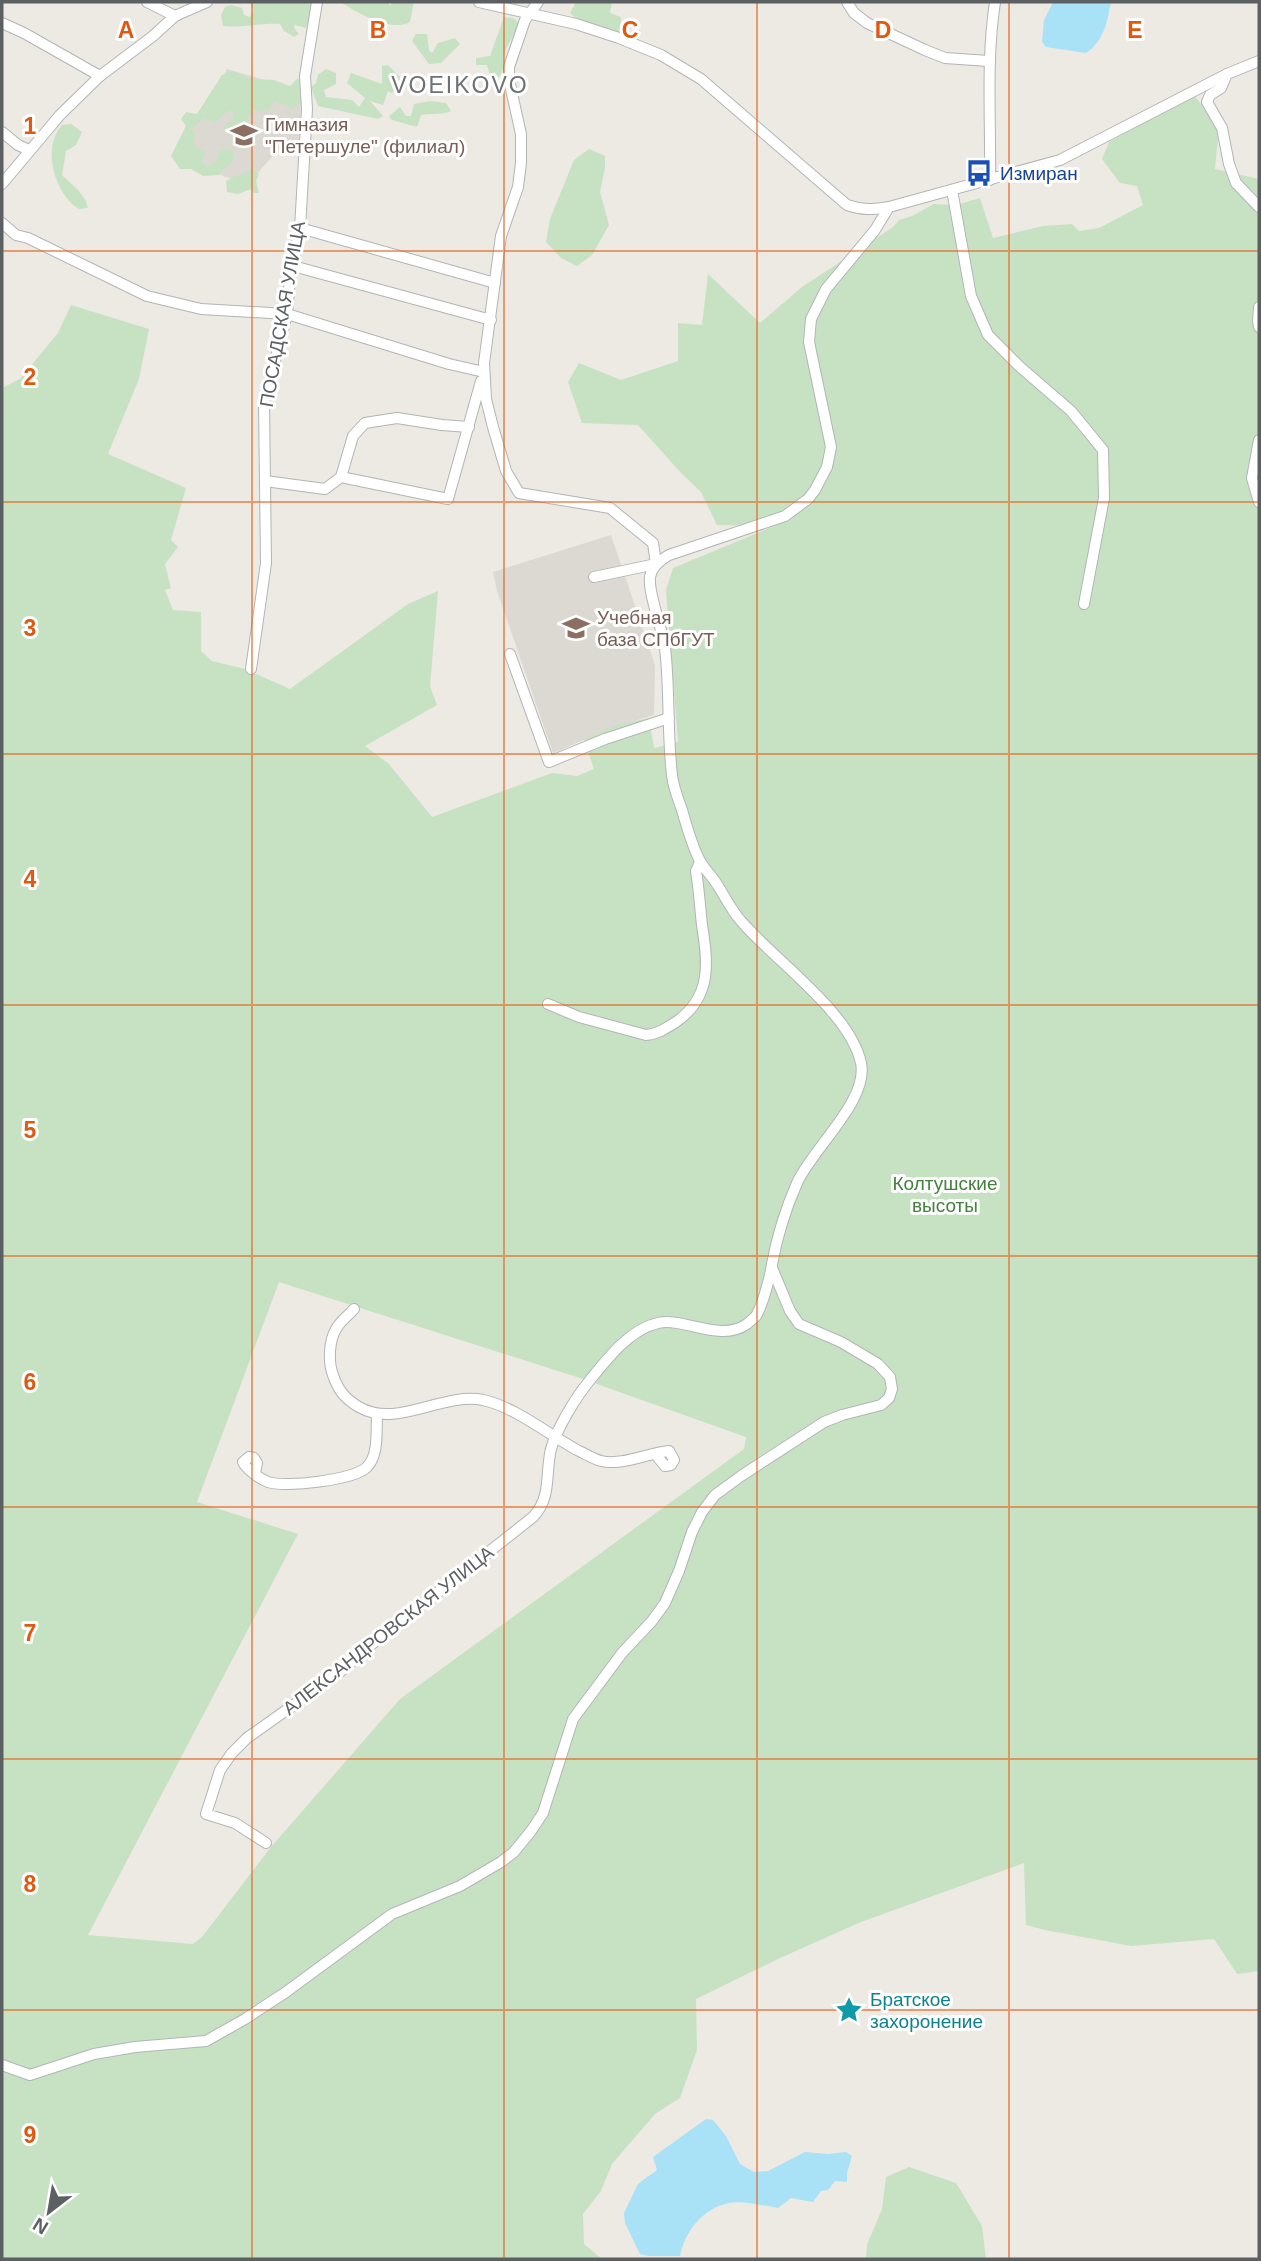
<svg xmlns="http://www.w3.org/2000/svg" width="1261" height="2261" font-family="Helvetica,sans-serif">
  <style>
    .education { fill: #dcd9d2 }
    .green { fill: #c7e2c2; fill-rule: evenodd }
    .water { fill: #a9e1f7 }
    .lines { fill: none; stroke-linecap: round; stroke-linejoin: round }
    .minor-casing { stroke: #b1b5b7; stroke-width: 12 }
    .minor { stroke: #fff; stroke-width: 10 }
    .grid { fill: none; stroke: #e15910; stroke-width: 2; stroke-opacity: 0.55 }
    .labels { text-anchor: middle; stroke-width: 6; stroke-linejoin: round; paint-order: stroke }
    .education-label { font-size: 19px; fill: #785e54; stroke: #fff; text-anchor: start }
    .transit-label { font-size: 19px; fill: #164399; stroke: #fff; text-anchor: start }
    .street-label { font-size: 19px; fill: #5c6063; stroke: #fff }
    .park-label { font-size: 19px; fill: #44813d; stroke: #fff }
    .culture-label { font-size: 19px; fill: #0d838f; stroke: #fff; text-anchor: start }
    .quarter-label { font-size: 23px; letter-spacing: 2px; fill: #6d7275; stroke: #fff }
    .grid-label { font-size: 23px; text-anchor: middle; font-weight: bold; fill: #e15910; stroke: #fff; stroke-width: 6; stroke-linejoin: round; paint-order: stroke }
  </style>
  <rect width="100%" height="100%" fill="#ede9e3"/>
  <!-- education -->
  <g class="education">
    <path d="M 227,69 L 301,91 L 299,153 L 280,148 L 253,178 L 251,187 L 176,157 Z"/>
    <path d="M 611,535 L 655,665 L 654,715 L 614,727 L 553,753 L 497,591 L 493,572 Z"/>
  </g>
  <!-- green -->
  <g class="green">
    <path d="M 250,2 L 311,2 L 314,6 L 306,28 L 295,25 L 294,28 L 299,34 L 294,37 L 284,31 L 280,24 C 259,23 243,28 223,26 L 221,15 L 225,7 L 231,5 L 242,8 L 244,15 L 250,17 L 253,10 Z"/>
    <path d="M 340,2 L 388,2 L 390,6 L 393,2 L 414,2 L 410,22 C 390,33 357,12 340,2 Z"/>
    <path d="M 576,2 L 612,2 L 610,13 L 621,17 L 620,33 L 582,24 L 570,13 Z"/>
    <path d="M 504,17 L 513,18 L 518,22 C 517,34 511,38 506,49 C 501,59 507,66 499,77 L 490,76 L 487,65 L 476,65 L 476,58 L 490,56 Z"/>
    <path d="M 416,34 L 427,34 L 429,50 L 432,53 L 438,43 L 455,38 L 460,44 L 441,63 L 429,64 L 412,41 Z"/>
    <path d="M 388,65 L 400,77 L 401,85 L 396,91 L 391,93 L 388,91 L 383,105 L 370,101 L 383,116 L 378,119 L 318,106 L 311,87 L 316,83 L 318,75 L 326,69 L 336,73 L 336,84 L 324,90 L 326,97 L 352,100 L 359,107 L 365,98 L 347,83 L 351,73 L 382,84 L 382,66 Z"/>
    <path d="M 233,71 L 253,79 L 274,80 L 290,86 L 298,78 L 302,88 L 303,105 L 299,104 L 293,109 L 275,101 L 267,111 L 252,110 L 242,127 L 229,135 L 224,127 L 234,118 L 234,113 L 229,110 L 215,123 L 204,118 L 192,129 L 195,136 L 193,146 L 206,151 L 202,163 L 210,167 L 216,161 L 220,149 L 232,150 L 234,156 L 230,165 L 223,169 L 219,175 L 203,176 L 191,169 L 180,169 L 171,156 L 186,126 L 181,119 L 186,112 L 197,114 L 222,75 Z"/>
    <path d="M 1194,95 L 1219,127 L 1215,169 L 1259,179 L 1259,1971 L 1237,1974 L 1214,1939 L 1131,1946 L 1045,1930 L 1026,1925 L 1024,1863 L 861,1922 L 780,1958 L 696,1999 L 697,2050 L 680,2098 L 655,2114 L 612,2164 L 601,2191 L 583,2214 L 584,2244 L 602,2259 L 2,2259 L 2,388 L 20,379 L 58,333 L 71,305 L 149,329 L 139,379 L 108,454 L 186,488 L 171,540 L 178,547 L 165,564 L 171,588 L 165,590 L 173,610 L 201,612 L 201,651 L 212,661 L 245,669 L 290,689 L 408,604 L 438,591 L 430,686 L 437,705 L 365,746 L 389,764 L 432,817 L 552,773 L 577,776 L 594,769 L 584,739 L 617,725 L 649,718 L 654,748 L 678,742 L 666,590 L 673,568 L 774,526 L 717,525 L 701,492 L 681,473 L 638,425 L 582,423 L 568,382 L 579,363 L 621,380 L 678,361 L 678,323 L 702,325 L 708,274 L 760,323 L 802,287 L 893,227 L 899,220 L 912,216 L 934,204 L 956,205 L 980,198 L 993,238 L 1043,226 L 1072,224 L 1079,231 L 1099,228 L 1143,205 L 1137,186 L 1120,183 L 1102,159 L 1109,142 ZM 279,1282 L 577,1377 L 746,1437 L 744,1449 L 400,1699 L 271,1847 L 202,1937 L 193,1944 L 88,1935 L 298,1534 L 197,1502 Z"/>
    <path d="M 430,101 L 446,103 L 451,111 C 444,115 431,113 421,115 L 417,127 L 392,120 L 389,116 L 400,107 L 406,116 L 411,116 L 414,104 Z"/>
    <path d="M 71,124 L 82,132 L 76,145 L 66,151 L 62,175 L 78,190 L 86,201 L 88,208 L 79,209 C 55,195 41,147 62,125 Z"/>
    <path d="M 589,149 L 605,156 L 605,168 L 600,192 L 609,225 L 592,255 L 577,266 L 561,258 L 546,242 L 550,219 L 574,160 Z"/>
    <path d="M 253,169 L 259,174 L 256,181 L 259,193 L 254,193 L 251,189 L 238,194 L 227,192 L 226,181 Z"/>
    <path d="M 909,2167 L 956,2183 L 982,2226 L 986,2259 L 866,2259 L 867,2245 L 882,2209 L 886,2177 Z"/>
  </g>
  <!-- water -->
  <g class="water">
    <path d="M 1053,2 L 1111,2 C 1107,22 1104,41 1086,53 L 1046,47 L 1042,42 L 1044,20 Z"/>
    <path d="M 706,2119 L 713,2120 L 726,2136 L 740,2164 L 754,2172 L 768,2171 L 805,2152 L 827,2154 L 846,2152 L 852,2156 L 847,2173 L 847,2182 L 835,2181 L 828,2190 L 821,2191 L 813,2202 L 791,2198 L 778,2208 C 765,2206 741,2200 729,2203 C 703,2208 685,2231 680,2256 L 649,2256 L 640,2254 L 625,2223 L 624,2213 L 638,2184 L 657,2170 L 653,2157 Z"/>
  </g>
  <g class="lines">
    <defs>
      <g id="minor">
        <path d="M 147,2 L 175,16"/>
        <path d="M 479,2 L 576,24 L 619,38 L 661,55 L 701,79 L 847,205 C 862,210 873,210 889,207 L 1060,160 L 1227,74 L 1259,61"/>
        <path d="M 538,2 L 525,20 L 509,67 L 509,80 L 521,134 L 521,163 L 518,187 L 501,236 L 484,363 L 486,399 L 493,427 L 506,471 L 519,493 L 610,508 L 653,543 L 656,564"/>
        <path d="M 847,2 L 854,13 L 867,23 L 925,50 L 945,58 L 989,61"/>
        <path d="M 2,23 L 24,33 L 100,76"/>
        <path d="M 1227,74 L 1221,88 L 1210,95 L 1207,102 L 1222,128 L 1229,164 L 1236,183 L 1259,207"/>
        <path d="M 2,132 L 18,145 L 29,150"/>
        <path d="M 990,180 C 991,120 986,61 995,2"/>
        <path d="M 2,184 L 60,115 L 100,76 L 153,36 L 175,16 L 207,2"/>
        <path d="M 952,190 L 971,296 L 988,335 L 1019,366 L 1071,411 L 1103,450 L 1104,498 L 1084,604"/>
        <path d="M 2,223 L 16,235 L 28,238 L 147,296 L 201,309 L 287,314 L 449,364 L 484,372"/>
        <path d="M 300,228 L 495,283"/>
        <path d="M 293,266 L 491,320"/>
        <path d="M 1259,307 L 1258,321 L 1259,327"/>
        <path d="M 1259,440 L 1252,478 L 1259,502"/>
        <path d="M 341,477 L 353,436 L 365,423 L 397,418 L 442,425 L 469,427"/>
        <path d="M 265,481 L 325,489 L 341,477 L 448,499 L 481,381"/>
        <path d="M 594,577 L 656,564"/>
        <path d="M 510,654 L 549,762 L 605,739 L 669,718"/>
        <path d="M 251,669 L 266,563 L 264,403 L 287,314 L 290,278 L 300,228 L 307,109 L 305,76 L 317,2"/>
        <path d="M 548,1004 L 579,1017 L 646,1035 C 658,1034 666,1028 676,1022 C 712,997 708,963 702,925 C 700,907 699,889 696,871 L 700,862"/>
        <path d="M 354,1309 C 349,1315 340,1321 336,1329 C 329,1341 328,1362 333,1375 C 338,1390 345,1399 359,1407 C 397,1429 442,1392 483,1400 C 515,1407 548,1434 577,1450 C 584,1453 593,1459 601,1461 C 623,1466 647,1453 669,1451 L 674,1460 L 671,1465 L 665,1466 L 656,1455"/>
        <path d="M 255,1473 L 257,1463 L 254,1458 L 249,1457 L 243,1462 C 246,1469 260,1479 268,1482 C 284,1488 355,1480 367,1467 C 379,1455 376,1431 377,1415"/>
        <path d="M 266,1843 L 235,1823 L 206,1814 L 220,1770 L 232,1753 L 247,1738 L 340,1672 L 410,1611 L 432,1597 L 533,1517 C 552,1497 545,1474 551,1449 C 557,1428 576,1397 590,1380 C 607,1359 630,1329 658,1323 C 684,1317 720,1343 747,1324 C 749,1322 754,1318 756,1316 C 763,1304 770,1277 772,1264 C 777,1237 786,1208 797,1183 C 813,1148 869,1100 861,1063 C 850,1012 775,961 741,921 C 731,910 726,898 718,886 C 713,877 705,870 700,861 C 692,846 687,827 682,810 C 678,799 673,786 672,775 C 667,733 670,690 665,648 C 662,627 648,594 650,577 C 652,566 660,560 669,555 L 785,516 L 808,499 L 815,490 L 827,467 L 831,447 L 809,342 L 811,319 L 826,289 L 875,230 L 889,207"/>
        <path d="M 2,2065 L 30,2075 L 94,2054 L 135,2047 L 206,2041 L 245,2019 L 286,1992 L 392,1914 L 460,1886 L 501,1862 L 514,1852 L 531,1831 L 543,1813 L 573,1719 L 622,1653 L 652,1621 L 665,1603 L 679,1571 L 692,1532 L 702,1512 L 715,1495 L 741,1476 L 824,1422 L 842,1415 L 881,1405 L 889,1398 L 892,1389 L 890,1377 L 878,1364 L 841,1342 L 799,1324 L 790,1311 L 772,1268"/>
      </g>
    </defs>
    <!-- minor casing -->
    <use href="#minor" class="minor-casing"/>
    <!-- minor -->
    <use href="#minor" class="minor"/>
  </g>
  <!-- grid -->
  <path class="grid" d="M 252,2 L 252,2259M 504,2 L 504,2259M 757,2 L 757,2259M 1009,2 L 1009,2259M 2,251 L 1259,251M 2,502 L 1259,502M 2,754 L 1259,754M 2,1005 L 1259,1005M 2,1256 L 1259,1256M 2,1507 L 1259,1507M 2,1759 L 1259,1759M 2,2010 L 1259,2010"/>
  <!-- icons -->
  <defs>
    <symbol id="school-bare" viewBox="-9 -9 18 18"><path d="M0-5L7-2L0 1L-7-2ZM-4 1L0 2.5L4 1V4Q0 6-4 4Z" fill="#8d6e63" stroke="#fff" stroke-width="2.5" paint-order="stroke"/></symbol>
    <symbol id="bus-bare" viewBox="-9 -9 18 18"><path d="M-5-6H5V4H4V6H2V4H-2V6H-4V4H-5ZM-3.5-4V0h7V-4ZM-3.5 1.2v1.5H-2V1.2ZM2 1.2v1.5H3.5V1.2Z" fill="#1a4fb4" stroke="#fff" stroke-width="2.5" paint-order="stroke"/></symbol>
    <symbol id="university-bare" viewBox="-9 -9 18 18"><path d="M0-5L7-2L0 1L-7-2ZM-4 1L0 2.5L4 1V4Q0 6-4 4Z" fill="#8d6e63" stroke="#fff" stroke-width="2.5" paint-order="stroke"/></symbol>
    <symbol id="sight-bare" viewBox="-9 -9 18 18"><path d="M0-6L1.8-2.2L6-1.7L2.9 1.2L3.7 5.4L0 3.3L-3.7 5.4L-2.9 1.2L-6-1.7L-1.8-2.2Z" fill="#0f9aa8" stroke="#fff" stroke-width="2.5" paint-order="stroke"/></symbol>
  </defs>
  <g fill-rule="evenodd">
    <use href="#school-bare" x="225" y="116" width="38" height="38"/>
    <use href="#bus-bare" x="960" y="154" width="38" height="38"/>
    <use href="#university-bare" x="557" y="609" width="38" height="38"/>
    <use href="#sight-bare" x="830" y="1991" width="38" height="38"/>
  </g>
  <g class="labels">
    <!-- education labels -->
    <g class="education-label">
      <text x="265" y="131">Гимназия<tspan x="265" dy="22">"Петершуле" (филиал)</tspan></text>
      <text x="597" y="624">Учебная<tspan x="597" dy="22">база СПбГУТ</tspan></text>
    </g>
    <!-- transit labels -->
    <g class="transit-label">
      <text x="1000" y="180">Измиран</text>
    </g>
    <!-- street labels -->
    <g class="street-label">
      <text transform="translate(282 314) rotate(-80)" y="7">ПОСАДСКАЯ УЛИЦА</text>
      <text transform="translate(388 1630) rotate(-38)" y="7">АЛЕКСАНДРОВСКАЯ УЛИЦА</text>
    </g>
    <!-- park labels -->
    <g class="park-label">
      <text x="945" y="1190">Колтушские<tspan x="945" dy="22">высоты</tspan></text>
    </g>
    <!-- culture labels -->
    <g class="culture-label">
      <text x="870" y="2006">Братское<tspan x="870" dy="22">захоронение</tspan></text>
    </g>
    <!-- quarter labels -->
    <g class="quarter-label">
      <text x="460" y="93">VOEIKOVO</text>
    </g>
  </g>
  <g class="grid-label">
    <text x="126" y="38">A</text>
    <text x="378" y="38">B</text>
    <text x="630" y="38">C</text>
    <text x="883" y="38">D</text>
    <text x="1135" y="38">E</text>
    <text x="30" y="134">1</text>
    <text x="30" y="385">2</text>
    <text x="30" y="636">3</text>
    <text x="30" y="887">4</text>
    <text x="30" y="1138">5</text>
    <text x="30" y="1390">6</text>
    <text x="30" y="1641">7</text>
    <text x="30" y="1892">8</text>
    <text x="30" y="2143">9</text>
  </g>
  <!-- border -->
  <rect width="1261" height="2261" fill="none" stroke="#5c6063" stroke-width="7"/>
  <!-- north arrow -->
  <g transform="translate(49 2212) rotate(211)" stroke="#ffffff" stroke-width="5" paint-order="stroke">
  <path d="M0-5L12 26L0 18L-12 26Z" fill="#5c6063"/>
  <text y="-10" font-size="19" font-weight="bold" text-anchor="middle" fill="#5c6063">N</text>
  </g>
</svg>
